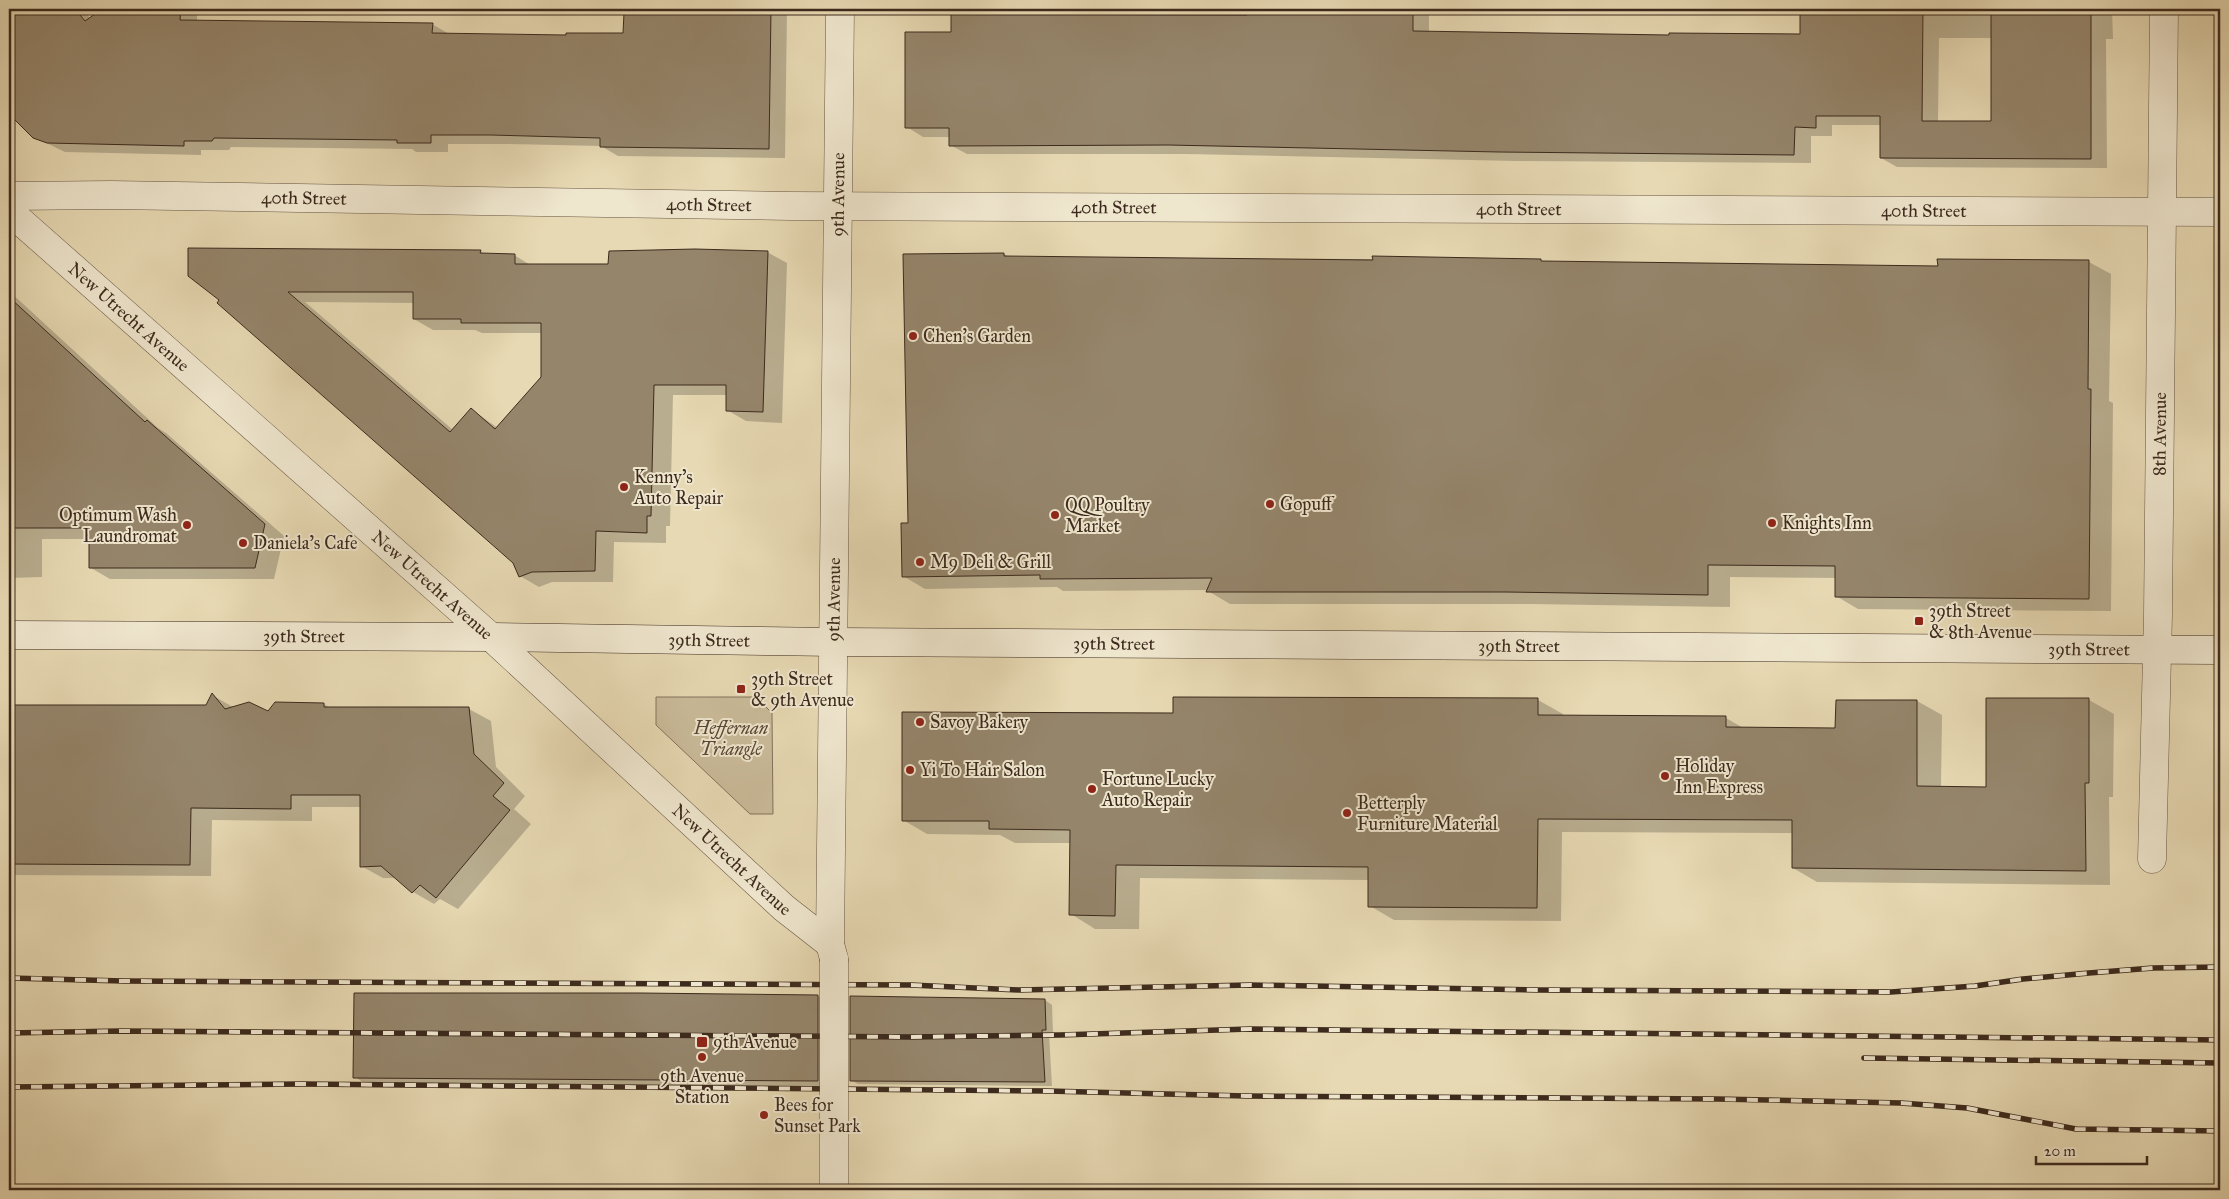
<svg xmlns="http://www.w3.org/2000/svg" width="2229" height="1199" font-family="'IM FELL Great Primer',serif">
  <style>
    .green { fill: #cabb9a; stroke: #83725c }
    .shadow { fill: #0003; fill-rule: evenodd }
    .building { fill: #95856b; stroke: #3c2a1d; fill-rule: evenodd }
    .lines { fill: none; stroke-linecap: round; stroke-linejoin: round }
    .minor-casing { stroke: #675642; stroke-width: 29 }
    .tertiary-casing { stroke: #675642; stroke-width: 29 }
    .secondary-casing { stroke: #3c2a1d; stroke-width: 29 }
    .minor { stroke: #efe6ce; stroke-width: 28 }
    .tertiary { stroke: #efe6ce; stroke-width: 28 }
    .secondary { stroke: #efe6ce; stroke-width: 28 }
    .rail-casing { stroke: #3c2a1d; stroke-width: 5.5 }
    .rail { stroke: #efe6ce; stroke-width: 4; stroke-dasharray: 11; stroke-linecap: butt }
    .minor-bridge-casing { stroke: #675642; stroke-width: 29; stroke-linecap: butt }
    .minor-bridge { stroke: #efe6ce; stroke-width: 28 }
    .poi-dot { fill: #8f2418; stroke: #efe6ce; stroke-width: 2 }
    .labels { text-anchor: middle; stroke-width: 4; stroke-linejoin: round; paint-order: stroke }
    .street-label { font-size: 18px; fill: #3c2a1d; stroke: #efe6ce }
    .poi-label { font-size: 18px; fill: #3c2a1d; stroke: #efe6ce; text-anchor: start }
    .park-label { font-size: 18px; font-style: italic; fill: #584736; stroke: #efe6ce }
  </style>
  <rect width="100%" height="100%" fill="#e7d9b3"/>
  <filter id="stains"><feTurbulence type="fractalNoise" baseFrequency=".004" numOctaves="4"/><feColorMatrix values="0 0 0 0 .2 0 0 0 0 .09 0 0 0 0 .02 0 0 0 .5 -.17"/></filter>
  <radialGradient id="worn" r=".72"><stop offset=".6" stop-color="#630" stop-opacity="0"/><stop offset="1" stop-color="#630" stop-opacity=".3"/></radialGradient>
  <!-- green -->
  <path class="green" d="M 656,697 L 756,697 L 772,713 L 773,814 L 750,814 L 656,725 Z"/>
  <!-- shadow -->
  <g class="shadow">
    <path d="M 9,9 L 37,9 L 41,14 L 48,9 L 82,9 L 91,19 L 104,9 L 197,9 L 197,22 L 432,24 L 449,34 L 499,36 L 624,34 L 667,15 L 667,9 L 787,9 L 785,158 L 618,156 L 601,146 L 509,144 L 448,144 L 448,152 L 416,152 L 412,149 L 231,147 L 229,150 L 201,150 L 201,155 L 65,152 L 34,137 L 9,112 Z"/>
    <path d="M 952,9 L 1064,9 L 1064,17 L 1248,17 L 1248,9 L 1421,9 L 1429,14 L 1429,32 L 1670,36 L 1802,35 L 1801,9 L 2112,9 L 2113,39 L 2106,39 L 2107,168 L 1897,167 L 1881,158 L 1881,125 L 1832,125 L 1832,136 L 1811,136 L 1811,163 L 1516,161 L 1185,154 L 967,154 L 950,145 L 950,137 L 923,137 L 907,127 L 952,33 ZM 1939,38 L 1992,38 L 1992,122 L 1938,122 Z"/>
    <path d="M 480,251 L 486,255 L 514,255 L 532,266 L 610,266 L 767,252 L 787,263 L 782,423 L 746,421 L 727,410 L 727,395 L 673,395 L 670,526 L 666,526 L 666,543 L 614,542 L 613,582 L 552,582 L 539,587 L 520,576 L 514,562 L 219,302 ZM 305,302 L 414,303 L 414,319 L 433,330 L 475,330 L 482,333 L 542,333 L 542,377 L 498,428 L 472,410 L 453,430 Z"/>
    <path d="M 1004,254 L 1009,257 L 1540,260 L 1544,262 L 1939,267 L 2089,262 L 2111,274 L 2109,401 L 2113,403 L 2111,611 L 1858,609 L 1836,596 L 1837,578 L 1730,577 L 1730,607 L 1529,604 L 1230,604 L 1208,591 L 1209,590 L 1063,591 L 1057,587 L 925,589 L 903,576 L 910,524 Z"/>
    <path d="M 9,291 L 158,428 L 166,433 L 284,536 L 274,579 L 110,579 L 91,568 L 91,539 L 42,539 L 42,577 L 9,578 L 9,485 L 92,483 L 9,453 Z"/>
    <path d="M 212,695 L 233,707 L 268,712 L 324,704 L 330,708 L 469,709 L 491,721 L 496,767 L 525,796 L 514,809 L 531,824 L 458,909 L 440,899 L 434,904 L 413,892 L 397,878 L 383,878 L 361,866 L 361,807 L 312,807 L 312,821 L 212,820 L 211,876 L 9,875 L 9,706 L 206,706 Z"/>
    <path d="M 1987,699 L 2089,700 L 2114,714 L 2113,797 L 2109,797 L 2110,885 L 1817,882 L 1793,868 L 1793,833 L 1562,832 L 1561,921 L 1394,920 L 1370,906 L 1370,880 L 1140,878 L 1139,929 L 1095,929 L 1071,914 L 1071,843 L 1015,843 L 1000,835 L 927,834 L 903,820 L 1174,714 L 1538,700 L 1563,714 L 1562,717 L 1726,718 L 1745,729 L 1837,729 L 1837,701 L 1917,701 L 1942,715 L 1941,788 L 1987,788 Z"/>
    <path d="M 640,994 L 818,996 L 828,1002 L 828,1086 L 364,1083 L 355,1077 Z"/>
    <path d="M 1045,1000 L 1052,1005 L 1053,1033 L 1049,1033 L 1052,1086 L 858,1084 L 851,1080 Z"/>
  </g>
  <!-- building -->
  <g class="building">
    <path d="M 9,9 L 75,9 L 85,21 L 102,9 L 181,9 L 180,20 L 433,23 L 432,33 L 566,35 L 566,33 L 623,33 L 624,13 L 666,14 L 666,9 L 771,9 L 769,149 L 600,147 L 600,138 L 491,135 L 431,135 L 431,143 L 397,143 L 397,140 L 214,138 L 212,141 L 184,141 L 184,146 L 47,143 L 33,138 L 9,114 Z"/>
    <path d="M 1247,9 L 1413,9 L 1413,31 L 1669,35 L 1669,33 L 1800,34 L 1800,9 L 1923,9 L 1922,121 L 1991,121 L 1991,9 L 2091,9 L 2091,159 L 1880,158 L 1880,116 L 1816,116 L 1816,128 L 1795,127 L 1794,155 L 1499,152 L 1168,145 L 949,146 L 949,128 L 905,128 L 905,32 L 951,32 L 951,14 L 1247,15 Z"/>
    <path d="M 188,248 L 481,250 L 480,253 L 515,254 L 515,264 L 608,264 L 609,251 L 695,249 L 768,251 L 763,412 L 726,411 L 726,385 L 654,385 L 651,516 L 647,516 L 647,533 L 596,531 L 595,571 L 532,572 L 519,577 L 513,563 L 217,303 L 219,300 L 188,276 ZM 288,292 L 413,292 L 413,319 L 461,319 L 461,323 L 541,323 L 541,377 L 495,429 L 471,408 L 450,432 Z"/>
    <path d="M 1004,253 L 1004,256 L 1373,260 L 1372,256 L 1541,259 L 1541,261 L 1938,266 L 1937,259 L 2089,260 L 2088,389 L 2091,389 L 2089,599 L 1835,597 L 1835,566 L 1708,565 L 1708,595 L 1506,592 L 1206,592 L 1212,578 L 1040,579 L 1040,575 L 902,577 L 901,523 L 908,523 L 903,254 Z"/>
    <path d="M 9,297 L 145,422 L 147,420 L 265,524 L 255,568 L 89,568 L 89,528 L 9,528 Z"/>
    <path d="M 212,693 L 225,709 L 249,702 L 268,711 L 275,702 L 324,703 L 324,707 L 469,707 L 474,754 L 504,783 L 493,796 L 510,810 L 436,898 L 420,885 L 412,893 L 381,866 L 360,867 L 360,795 L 291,795 L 291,809 L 191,808 L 190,865 L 9,864 L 9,705 L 206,705 Z"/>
    <path d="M 1173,697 L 1538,698 L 1538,715 L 1726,716 L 1726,727 L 1835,728 L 1836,700 L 1917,700 L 1917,786 L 1986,787 L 1986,698 L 2089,698 L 2089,783 L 2085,783 L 2086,871 L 1792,868 L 1792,820 L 1538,819 L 1537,908 L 1368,907 L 1368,867 L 1116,865 L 1115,916 L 1069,915 L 1070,830 L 989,829 L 989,821 L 902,821 L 902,712 L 1173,713 Z"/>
    <path d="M 354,993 L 640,993 L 818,995 L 818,1081 L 353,1078 Z"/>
    <path d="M 850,996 L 1045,999 L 1046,1030 L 1042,1030 L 1045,1082 L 850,1081 Z"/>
  </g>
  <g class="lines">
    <defs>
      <g id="minor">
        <path id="s1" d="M 9,196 L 111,195 L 790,206 L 2220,212"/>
        <path id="s2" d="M 491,637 L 784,908 L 830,944"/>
        <path id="s3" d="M 2152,859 L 2158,615 L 2164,9"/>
        <path id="s4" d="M 834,959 L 830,944 L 840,9"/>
        <path d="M 834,1129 L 834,1190"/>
      </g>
      <g id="tertiary">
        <path id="s5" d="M 9,211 L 491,637"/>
      </g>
      <g id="secondary">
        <path id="s6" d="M 9,635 L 491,637 L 834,642 L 2220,650"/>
      </g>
    </defs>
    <!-- minor casing -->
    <use href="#minor" class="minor-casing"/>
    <!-- tertiary casing -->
    <use href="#tertiary" class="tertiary-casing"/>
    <!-- secondary casing -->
    <use href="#secondary" class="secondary-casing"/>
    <!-- minor -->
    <use href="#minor" class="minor"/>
    <!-- tertiary -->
    <use href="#tertiary" class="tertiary"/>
    <!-- secondary -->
    <use href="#secondary" class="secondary"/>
    <defs>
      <g id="rail">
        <path d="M 9,978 L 123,981 L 911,985 L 1019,990 L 1250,985 L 1538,990 L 1891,992 L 1975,986 L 2023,979 L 2089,973 L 2153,968 L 2220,967"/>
        <path d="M 9,1033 L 121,1031 L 910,1037 L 1060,1035 L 1250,1029 L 2220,1040"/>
        <path d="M 1864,1058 L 2220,1063"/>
        <path d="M 9,1087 L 302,1084 L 1047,1091 L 1246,1096 L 1717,1099 L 1901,1103 L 1967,1108 L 2076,1129 L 2220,1131"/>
      </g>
    </defs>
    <!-- rail casing -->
    <use href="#rail" class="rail-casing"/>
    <!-- rail -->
    <use href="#rail" class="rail"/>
    <defs>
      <path id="minor-bridge" d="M 834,1129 L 834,959"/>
    </defs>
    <!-- minor-bridge casing -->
    <use href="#minor-bridge" class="minor-bridge-casing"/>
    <!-- minor-bridge -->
    <use href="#minor-bridge" class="minor-bridge"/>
  </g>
  <!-- markers -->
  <g class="poi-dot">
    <circle cx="913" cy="336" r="5"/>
    <circle cx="624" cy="487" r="5"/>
    <circle cx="1270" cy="504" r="5"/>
    <circle cx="1055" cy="515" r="5"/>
    <circle cx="1772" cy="523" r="5"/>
    <circle cx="187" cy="525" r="5"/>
    <circle cx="243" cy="543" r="5"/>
    <circle cx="920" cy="562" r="5"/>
    <rect x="1914" y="616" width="10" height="10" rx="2.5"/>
    <rect x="736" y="684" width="10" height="10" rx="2.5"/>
    <circle cx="920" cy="722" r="5"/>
    <circle cx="910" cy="770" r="5"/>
    <circle cx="1665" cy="776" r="5"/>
    <circle cx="1092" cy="789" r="5"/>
    <circle cx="1347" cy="813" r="5"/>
    <rect x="696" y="1036" width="12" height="12" rx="2.5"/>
    <circle cx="702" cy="1057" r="5"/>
    <circle cx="764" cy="1115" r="5"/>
  </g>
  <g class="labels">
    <!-- street labels -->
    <g class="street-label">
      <text dy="6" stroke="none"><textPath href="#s4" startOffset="765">9th Avenue</textPath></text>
      <text dy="6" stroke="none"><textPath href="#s1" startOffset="295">40th Street</textPath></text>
      <text dy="6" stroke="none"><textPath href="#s1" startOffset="700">40th Street</textPath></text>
      <text dy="6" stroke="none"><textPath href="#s1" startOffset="1105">40th Street</textPath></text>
      <text dy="6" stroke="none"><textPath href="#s1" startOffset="1510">40th Street</textPath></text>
      <text dy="6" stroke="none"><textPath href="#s1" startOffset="1915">40th Street</textPath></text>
      <text dy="6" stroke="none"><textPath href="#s5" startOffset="160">New Utrecht Avenue</textPath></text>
      <text dy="6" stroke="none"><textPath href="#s3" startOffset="425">8th Avenue</textPath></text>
      <text dy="6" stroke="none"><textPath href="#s5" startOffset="565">New Utrecht Avenue</textPath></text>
      <text dy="6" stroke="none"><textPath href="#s4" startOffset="360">9th Avenue</textPath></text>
      <text dy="6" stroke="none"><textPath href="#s6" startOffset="295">39th Street</textPath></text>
      <text dy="6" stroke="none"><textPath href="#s6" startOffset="700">39th Street</textPath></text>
      <text dy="6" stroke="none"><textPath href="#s6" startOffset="1105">39th Street</textPath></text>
      <text dy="6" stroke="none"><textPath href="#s6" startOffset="1510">39th Street</textPath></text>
      <text dy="6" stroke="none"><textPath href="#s6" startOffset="2080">39th Street</textPath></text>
      <text dy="6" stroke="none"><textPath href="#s2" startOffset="328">New Utrecht Avenue</textPath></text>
    </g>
    <!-- poi labels -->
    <g class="poi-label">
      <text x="923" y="342">Chen's Garden</text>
      <text x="634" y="483">Kenny's<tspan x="634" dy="21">Auto Repair</tspan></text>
      <text x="1280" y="510">Gopuff</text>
      <text x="1065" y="511">QQ Poultry<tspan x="1065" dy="21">Market</tspan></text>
      <text x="177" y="521" text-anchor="end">Optimum Wash<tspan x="177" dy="21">Laundromat</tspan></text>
      <text x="1782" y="529">Knights Inn</text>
      <text x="253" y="549">Daniela's Cafe</text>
      <text x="930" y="568">M9 Deli &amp; Grill</text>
      <text x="1929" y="617">39th Street<tspan x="1929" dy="21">&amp; 8th Avenue</tspan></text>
      <text x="751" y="685">39th Street<tspan x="751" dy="21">&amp; 9th Avenue</tspan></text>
      <text x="930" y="728">Savoy Bakery</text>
      <text x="1675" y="772">Holiday<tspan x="1675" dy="21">Inn Express</tspan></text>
      <text x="920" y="776">Yi To Hair Salon</text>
      <text x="1102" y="785">Fortune Lucky<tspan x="1102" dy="21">Auto Repair</tspan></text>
      <text x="1357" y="809">Betterply<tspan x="1357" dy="21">Furniture Material</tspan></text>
      <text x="713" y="1048">9th Avenue</text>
      <text x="702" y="1082" text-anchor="middle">9th Avenue<tspan x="702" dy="21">Station</tspan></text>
      <text x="774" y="1111">Bees for<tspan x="774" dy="21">Sunset Park</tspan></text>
    </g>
    <!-- park labels -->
    <g class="park-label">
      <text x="731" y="734">Heffernan<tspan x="731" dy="21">Triangle</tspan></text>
    </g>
  </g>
  <!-- margin -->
  <rect width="2229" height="1199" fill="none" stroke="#e7d9b3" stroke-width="30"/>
  <rect x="10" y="10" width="2209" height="1179" fill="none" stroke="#3c2a1d" stroke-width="2.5"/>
  <rect x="15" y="15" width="2199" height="1169" fill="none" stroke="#3c2a1d"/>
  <!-- scale -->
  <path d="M2036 1156v8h111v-8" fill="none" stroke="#3c2a1d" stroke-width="2.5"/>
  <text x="2044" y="1156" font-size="15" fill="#3c2a1d" stroke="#efe6ce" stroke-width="4" paint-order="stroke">20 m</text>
  <rect width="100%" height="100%" filter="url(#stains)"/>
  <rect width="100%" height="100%" fill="url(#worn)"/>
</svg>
